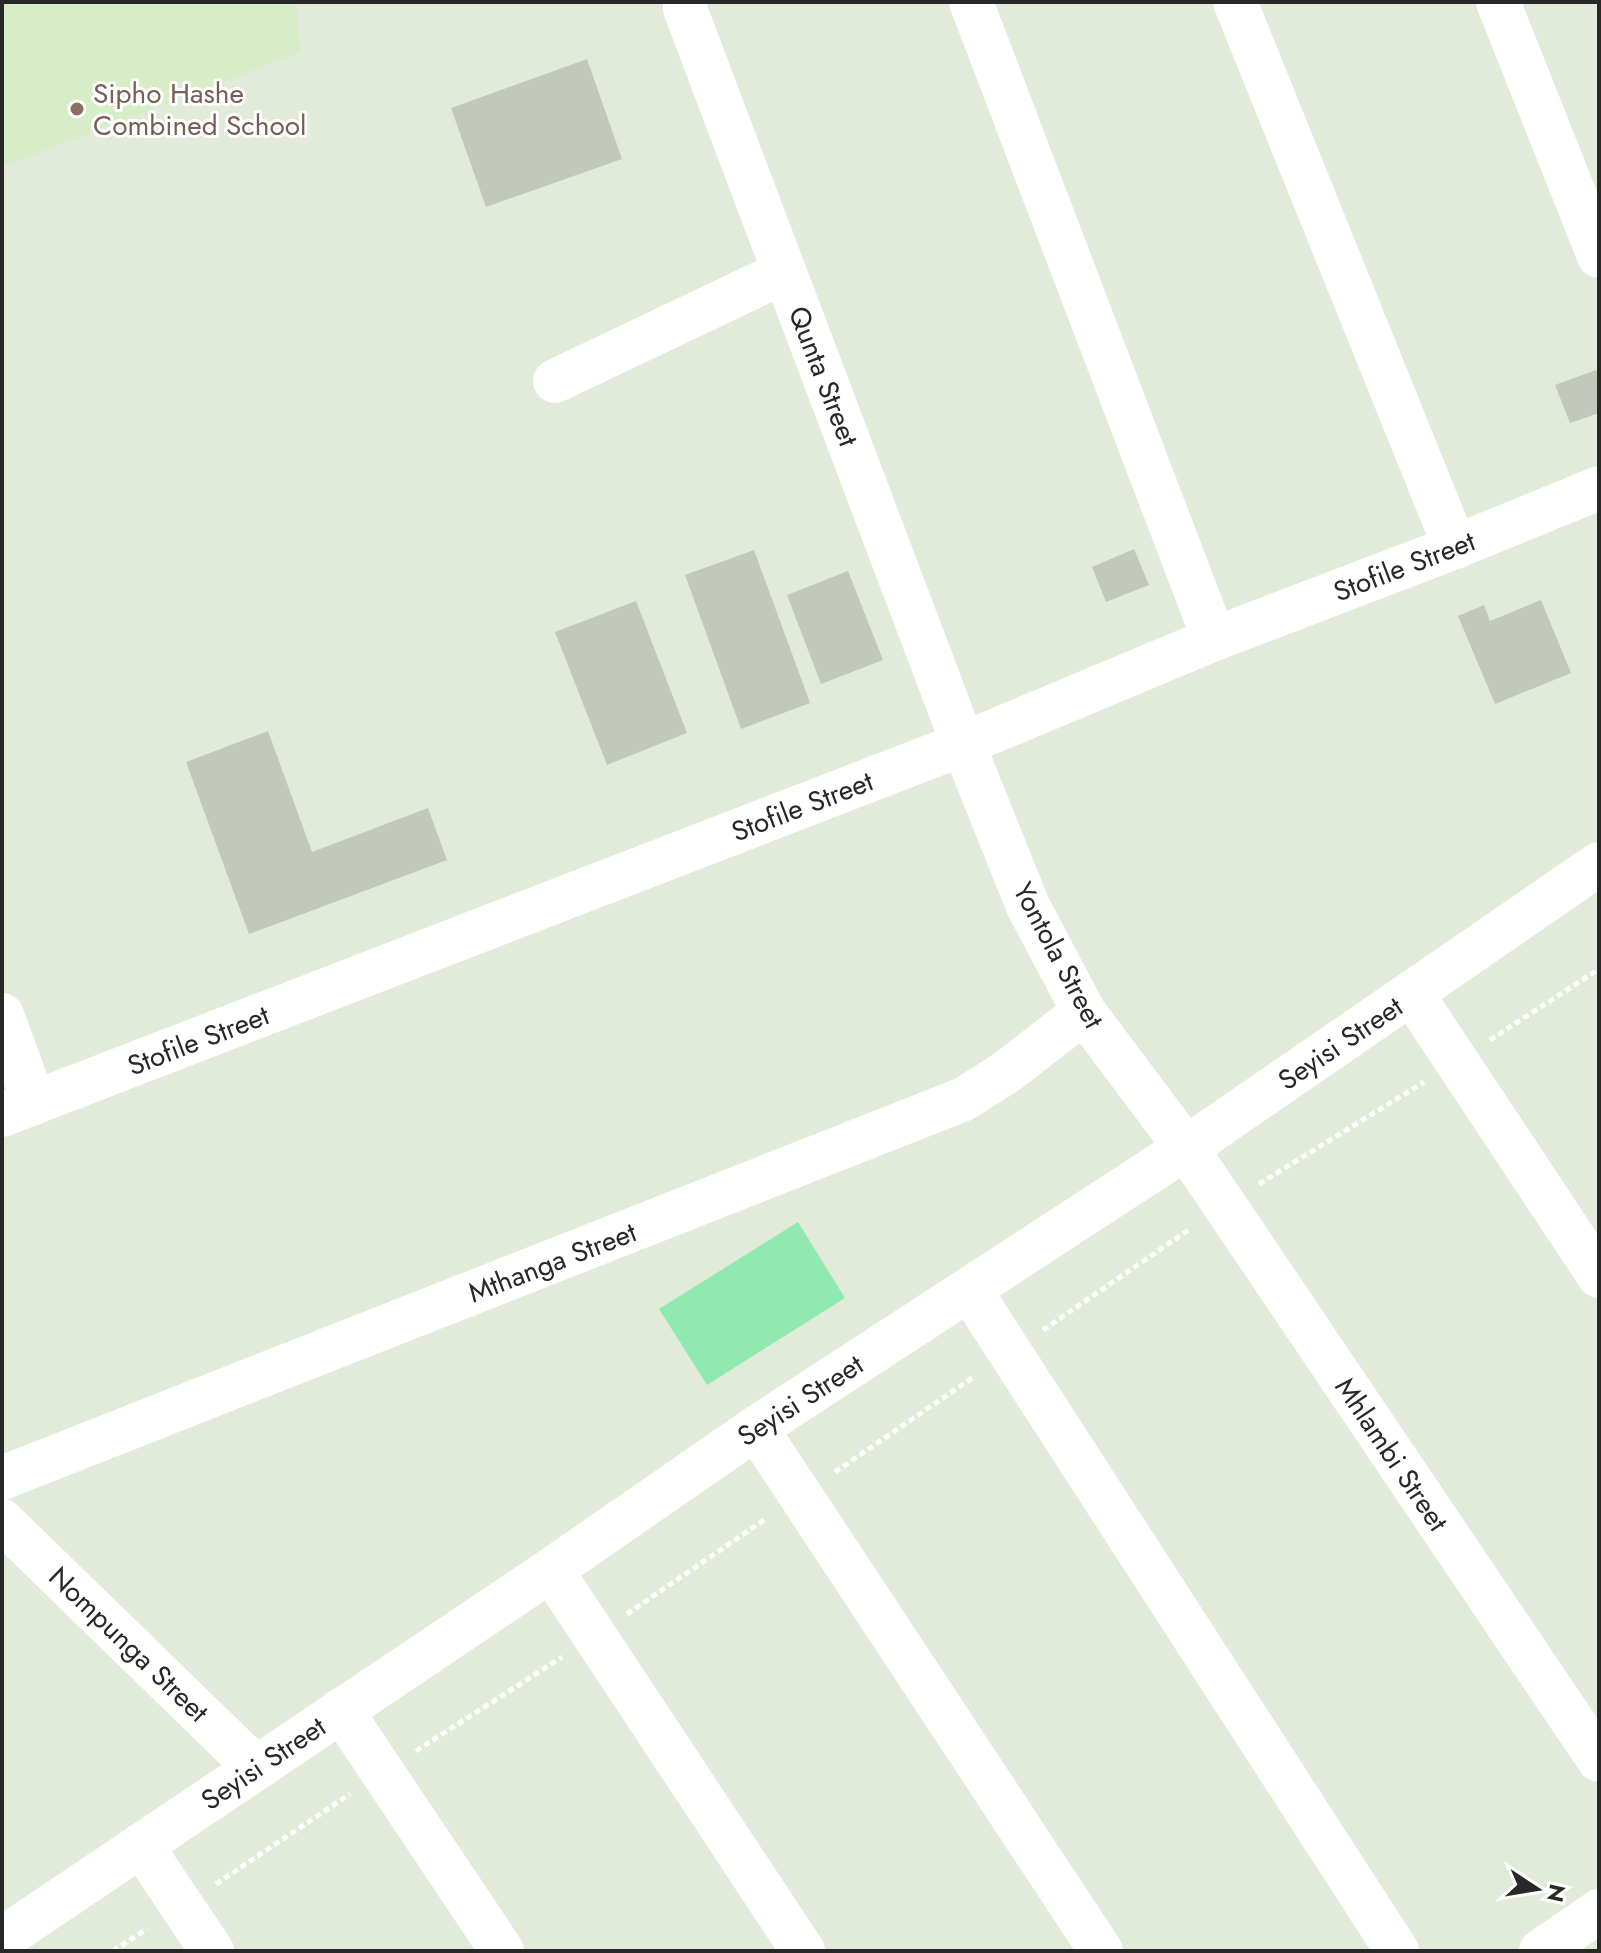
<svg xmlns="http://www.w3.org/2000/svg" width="1601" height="1953" font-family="Jost,sans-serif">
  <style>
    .education { fill: #d6edc8 }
    .pitch { fill: #90eaaf }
    .building { fill: #c2c9bc }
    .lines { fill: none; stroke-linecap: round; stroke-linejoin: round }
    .path { stroke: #fff; stroke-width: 5; stroke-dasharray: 6 4; stroke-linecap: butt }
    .minor { stroke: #fff; stroke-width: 44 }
    .education-dot { fill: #8d6e63; stroke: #fff; stroke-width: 3 }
    .labels { text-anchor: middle; stroke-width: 6; stroke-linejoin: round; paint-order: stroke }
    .education-label { font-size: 28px; fill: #785e54; stroke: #fff; text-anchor: start }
    .street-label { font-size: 28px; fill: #282828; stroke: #fff }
  </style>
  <rect width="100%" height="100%" fill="#e2ebd9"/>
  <!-- education -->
  <path class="education" d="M 2,2 L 296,2 L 300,52 L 2,167 Z"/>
  <!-- pitch -->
  <path class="pitch" d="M 798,1222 L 845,1298 L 707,1385 L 659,1309 Z"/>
  <!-- building -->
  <g class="building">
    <path d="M 587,59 L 622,159 L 486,207 L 451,108 Z"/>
    <path d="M 1596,370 L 1599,379 L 1599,413 L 1570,423 L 1555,385 Z"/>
    <path d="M 1134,549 L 1149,585 L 1106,602 L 1092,567 Z"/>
    <path d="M 754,550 L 810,703 L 741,729 L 685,575 Z"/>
    <path d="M 848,571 L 883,660 L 821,684 L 787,595 Z"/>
    <path d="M 1541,600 L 1571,673 L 1495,704 L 1458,616 L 1484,605 L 1490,621 Z"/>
    <path d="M 636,601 L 687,733 L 607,765 L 555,632 Z"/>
    <path d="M 268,731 L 312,852 L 428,808 L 447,860 L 249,934 L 186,762 Z"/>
  </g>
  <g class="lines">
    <!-- path -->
    <g class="path">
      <path d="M 1490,1040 L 1599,969"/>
      <path d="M 1259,1184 L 1424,1082"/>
      <path d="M 1043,1330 L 1190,1229"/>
      <path d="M 835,1472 L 975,1376"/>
      <path d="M 627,1614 L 767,1518"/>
      <path d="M 416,1751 L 562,1657"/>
      <path d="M 216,1884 L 350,1794"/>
      <path d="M 113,1951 L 147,1929"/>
    </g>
    <!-- minor -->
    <g class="minor">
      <path d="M 685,2 L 685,9 L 963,744 L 1028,906 L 1084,1012 L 1186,1148 L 1599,1760"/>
      <path d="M 971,2 L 1214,639"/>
      <path d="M 1235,2 L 1455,547"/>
      <path d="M 1498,2 L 1599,256"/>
      <path d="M 555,381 L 784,272"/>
      <path d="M 1412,994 L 1599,1276"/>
      <path d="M 2,1015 L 34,1103"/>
      <path d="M 2,1115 L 963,744 L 1214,639 L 1455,547 L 1599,488"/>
      <path d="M 969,1289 L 1397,1951"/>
      <path d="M 756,1428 L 1101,1951"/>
      <path d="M 2,1478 L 964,1099 L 1005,1073 L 1084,1012"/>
      <path d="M 2,1521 L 256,1768"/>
      <path d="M 551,1570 L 803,1951"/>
      <path d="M 341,1710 L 502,1951"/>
      <path d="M 141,1845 L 212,1951"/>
      <path d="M 2,1939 L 551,1570 L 756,1428 L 1186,1148 L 1599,864"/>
      <path d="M 1541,1951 L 1599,1911"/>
    </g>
  </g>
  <!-- markers -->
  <circle class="education-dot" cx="77" cy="109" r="8"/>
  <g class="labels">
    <!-- education labels -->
    <g class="education-label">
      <text x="93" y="103">Sipho Hashe<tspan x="93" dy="32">Combined School</tspan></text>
    </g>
    <!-- street labels -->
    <g class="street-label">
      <text transform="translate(824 376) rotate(69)" y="10">Qunta Street</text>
      <text transform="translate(1404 566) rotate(-21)" y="10">Stofile Street</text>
      <text transform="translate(802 806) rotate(-21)" y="10">Stofile Street</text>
      <text transform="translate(1059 955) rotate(62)" y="10">Yontola Street</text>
      <text transform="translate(198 1040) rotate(-21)" y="10">Stofile Street</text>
      <text transform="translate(1340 1043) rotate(-34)" y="10">Seyisi Street</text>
      <text transform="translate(552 1262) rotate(-21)" y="10">Mthanga Street</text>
      <text transform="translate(800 1400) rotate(-33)" y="10">Seyisi Street</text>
      <text transform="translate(1392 1454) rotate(56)" y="10">Mhlambi Street</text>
      <text transform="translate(129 1644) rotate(44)" y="10">Nompunga Street</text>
      <text transform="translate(263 1763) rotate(-34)" y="10">Seyisi Street</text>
    </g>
  </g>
  <!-- border -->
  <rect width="1601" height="1953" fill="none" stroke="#282828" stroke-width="8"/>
  <!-- north arrow -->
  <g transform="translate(1537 1889) rotate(102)" stroke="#ffffff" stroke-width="6" paint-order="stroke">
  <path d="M0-6L14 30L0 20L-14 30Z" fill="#282828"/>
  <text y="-12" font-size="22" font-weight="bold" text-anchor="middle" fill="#282828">N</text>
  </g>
</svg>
